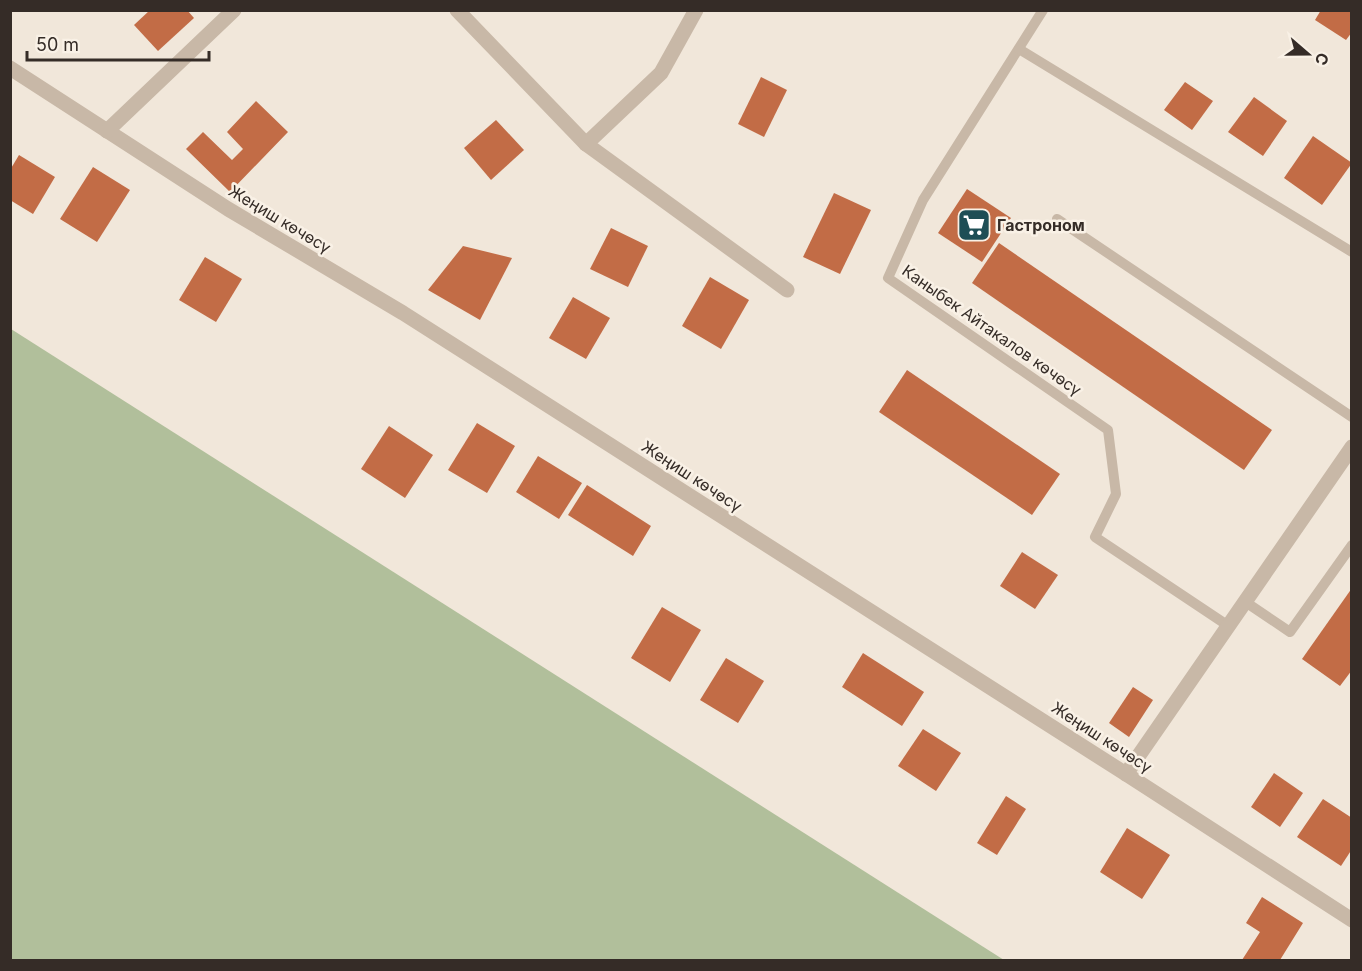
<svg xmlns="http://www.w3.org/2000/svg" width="1362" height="971" font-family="Inter,sans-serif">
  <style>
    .green { fill: #b1bf9b }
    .building { fill: #c26c46 }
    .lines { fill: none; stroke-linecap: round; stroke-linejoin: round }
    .service { stroke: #c8b8a7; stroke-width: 10 }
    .minor { stroke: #c8b8a7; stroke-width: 15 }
    .labels { text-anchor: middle; stroke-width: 5; stroke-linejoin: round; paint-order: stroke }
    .street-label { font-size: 16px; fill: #352c27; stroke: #f9f1e6 }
    .poi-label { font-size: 16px; font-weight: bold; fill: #352c27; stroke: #f9f1e6; text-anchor: start }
  </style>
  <rect width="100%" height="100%" fill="#f1e7da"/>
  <!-- green -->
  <path class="green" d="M 10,329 L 11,329 L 1004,960 L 11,960 Z"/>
  <!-- building -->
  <g class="building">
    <path d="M 150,10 L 187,10 L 194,18 L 158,51 L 134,25 Z"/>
    <path d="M 1321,10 L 1352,10 L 1352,32 L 1346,40 L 1315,20 Z"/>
    <path d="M 761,77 L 787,90 L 764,137 L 738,124 Z"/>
    <path d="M 1185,82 L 1213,101 L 1192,130 L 1164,110 Z"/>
    <path d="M 1254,97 L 1287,121 L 1263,156 L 1228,132 Z"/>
    <path d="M 256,101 L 288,132 L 230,192 L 186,149 L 203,132 L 232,160 L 243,149 L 227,132 Z"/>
    <path d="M 496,120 L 524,150 L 491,180 L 464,148 Z"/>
    <path d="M 1313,136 L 1352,163 L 1322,205 L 1284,178 Z"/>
    <path d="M 19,155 L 55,177 L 33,214 L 10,200 L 10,170 Z"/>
    <path d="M 93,167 L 130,190 L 97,242 L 60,219 Z"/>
    <path d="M 967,189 L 1011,218 L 982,262 L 938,233 Z"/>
    <path d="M 834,193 L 871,210 L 840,274 L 803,257 Z"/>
    <path d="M 611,228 L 648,246 L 628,287 L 590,269 Z"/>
    <path d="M 999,243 L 1272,430 L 1244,470 L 972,283 Z"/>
    <path d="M 463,246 L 512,258 L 480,320 L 428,290 Z"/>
    <path d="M 205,257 L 242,279 L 216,322 L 179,300 Z"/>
    <path d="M 710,277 L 749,300 L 721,349 L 682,326 Z"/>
    <path d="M 573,297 L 610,318 L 586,359 L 549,338 Z"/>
    <path d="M 907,370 L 1060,474 L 1032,515 L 879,412 Z"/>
    <path d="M 477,423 L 515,446 L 487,493 L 448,470 Z"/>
    <path d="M 389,426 L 433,455 L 405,498 L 361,469 Z"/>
    <path d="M 538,456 L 582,483 L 559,519 L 516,492 Z"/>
    <path d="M 587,485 L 651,526 L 633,556 L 568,515 Z"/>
    <path d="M 1022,552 L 1058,575 L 1035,609 L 1000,586 Z"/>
    <path d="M 1352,588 L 1352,670 L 1340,686 L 1302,659 Z"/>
    <path d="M 662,607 L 701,630 L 670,682 L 631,658 Z"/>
    <path d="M 863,653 L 924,692 L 902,726 L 842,687 Z"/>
    <path d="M 726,658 L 764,681 L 738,723 L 700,700 Z"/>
    <path d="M 1133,687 L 1153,700 L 1129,737 L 1109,723 Z"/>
    <path d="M 923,729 L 961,753 L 936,791 L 898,766 Z"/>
    <path d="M 1274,773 L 1303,793 L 1280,827 L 1251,807 Z"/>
    <path d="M 1006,796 L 1026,809 L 997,855 L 977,843 Z"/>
    <path d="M 1323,799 L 1352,818 L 1352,849 L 1341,866 L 1297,837 Z"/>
    <path d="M 1127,828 L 1170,855 L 1142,899 L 1100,872 Z"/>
    <path d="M 1262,897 L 1303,923 L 1280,960 L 1242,960 L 1260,932 L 1246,923 Z"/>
  </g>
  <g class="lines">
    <!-- service -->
    <g class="service">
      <path d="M 1043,10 L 923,200 L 888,278 L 1108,430 L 1116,494 L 1095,537 L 1227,625"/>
      <path d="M 1019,49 L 1352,252"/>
      <path d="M 1057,219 L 1352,417"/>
      <path d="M 1244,601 L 1290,632 L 1352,545"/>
    </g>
    <!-- minor -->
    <g class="minor">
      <path d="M 457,10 L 586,144"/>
      <path d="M 696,10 L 661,73 L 586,144 L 787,290"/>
      <path d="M 10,68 L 228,209 L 403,313 L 1126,774 L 1352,920"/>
      <path d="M 107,131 L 234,10"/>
      <path d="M 1126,774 L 1352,447"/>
    </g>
  </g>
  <!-- icons -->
  <defs>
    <symbol id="supermarket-square" viewBox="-11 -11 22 22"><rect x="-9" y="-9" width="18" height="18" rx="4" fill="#1e4e55" stroke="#f9f1e6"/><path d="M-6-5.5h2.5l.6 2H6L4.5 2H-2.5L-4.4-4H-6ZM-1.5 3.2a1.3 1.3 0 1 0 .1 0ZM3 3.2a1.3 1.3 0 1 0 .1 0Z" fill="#fff"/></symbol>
  </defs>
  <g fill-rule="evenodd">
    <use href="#supermarket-square" x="955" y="206" width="38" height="38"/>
  </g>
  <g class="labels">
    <!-- street labels -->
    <g class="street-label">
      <text transform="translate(280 219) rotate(31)" y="6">Жеңиш көчөсү</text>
      <text transform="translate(992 330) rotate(35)" y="6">Каныбек Айтакалов көчөсү</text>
      <text transform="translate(692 476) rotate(33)" y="6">Жеңиш көчөсү</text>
      <text transform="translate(1102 737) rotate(33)" y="6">Жеңиш көчөсү</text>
    </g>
    <!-- poi labels -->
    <g class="poi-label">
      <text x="997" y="231">Гастроном</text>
    </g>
  </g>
  <!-- border -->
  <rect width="1362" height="971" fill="none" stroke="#352c27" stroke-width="24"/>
  <!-- north arrow -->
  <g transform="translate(1308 54) rotate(110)" stroke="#f9f1e6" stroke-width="4.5" paint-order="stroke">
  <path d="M0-4.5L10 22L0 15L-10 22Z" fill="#352c27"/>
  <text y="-9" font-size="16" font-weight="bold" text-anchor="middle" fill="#352c27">С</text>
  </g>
  <!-- scale -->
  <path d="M27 51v9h182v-9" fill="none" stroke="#352c27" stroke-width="3"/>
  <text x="36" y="51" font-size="18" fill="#352c27" stroke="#f9f1e6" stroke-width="4.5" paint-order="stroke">50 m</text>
</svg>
